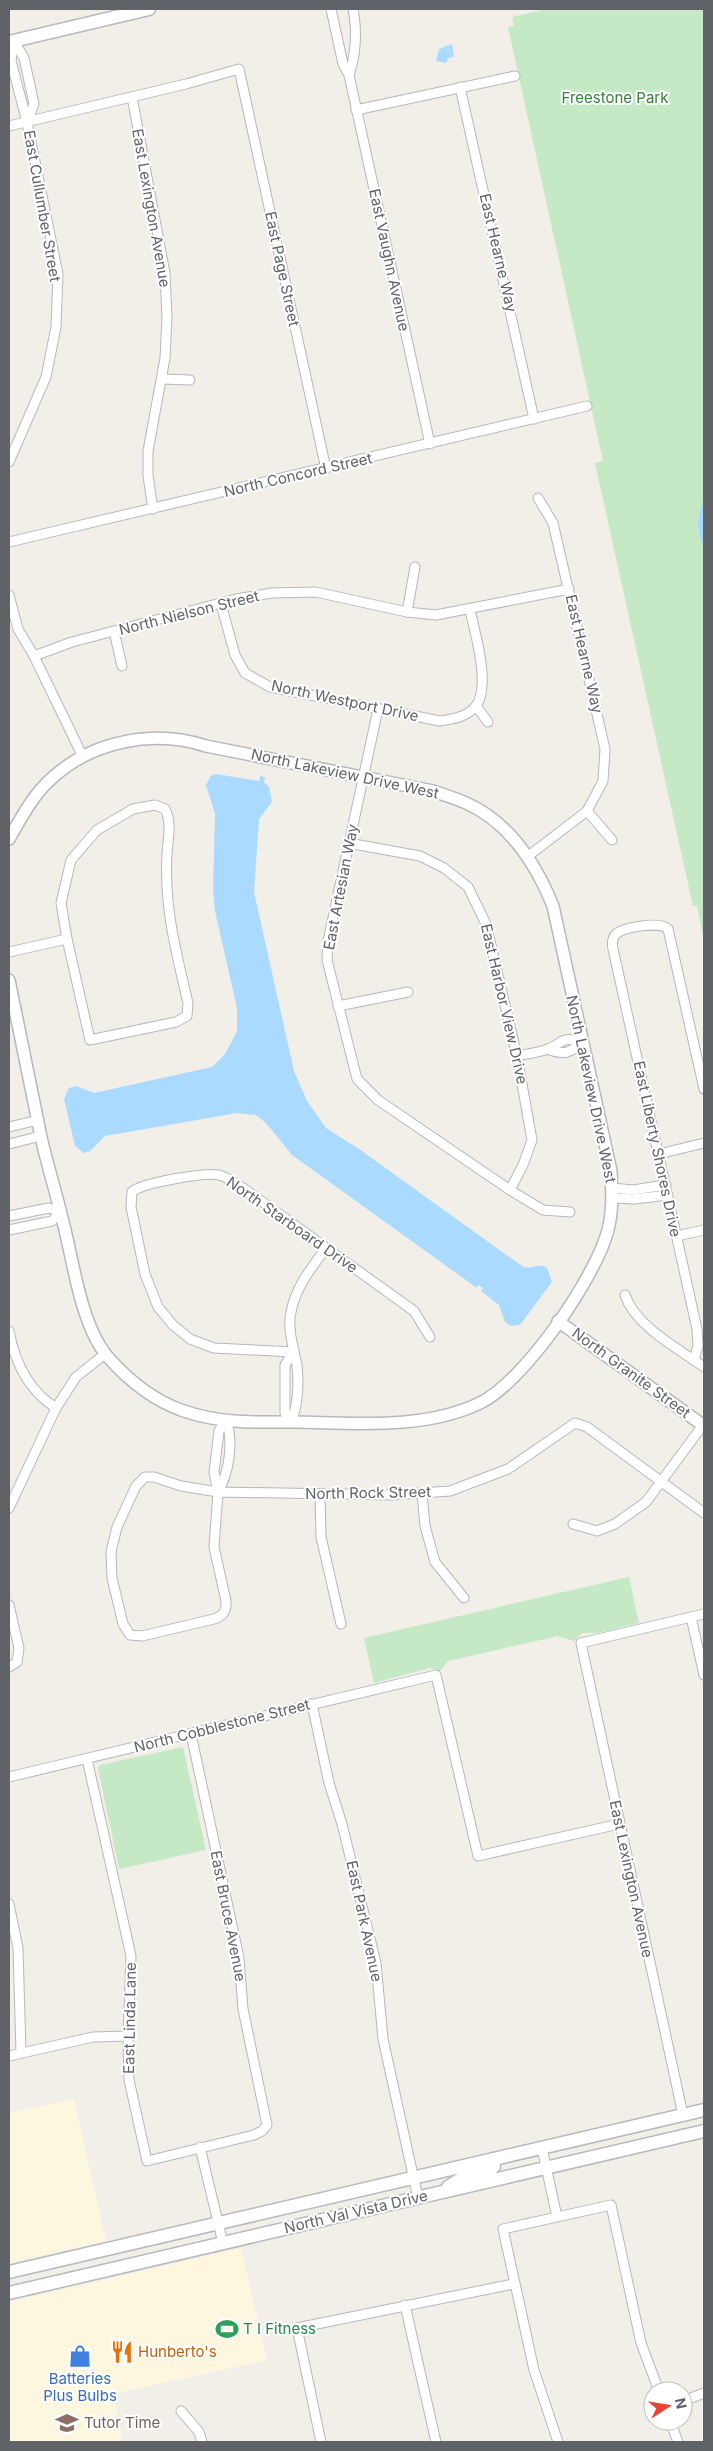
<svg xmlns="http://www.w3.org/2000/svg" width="713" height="2451" font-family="Inter,sans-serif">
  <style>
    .commercial { fill: #fef7e0 }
    .green { fill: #c5e8c5 }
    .water { fill: #aadaff }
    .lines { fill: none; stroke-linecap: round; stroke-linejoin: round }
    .minor-casing { stroke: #b5b8bc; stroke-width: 11 }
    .tertiary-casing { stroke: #b5b8bc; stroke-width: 14 }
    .secondary-casing { stroke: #b6babf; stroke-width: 15 }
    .minor { stroke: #fff; stroke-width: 9 }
    .tertiary { stroke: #fff; stroke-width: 11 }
    .secondary { stroke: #fff; stroke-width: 12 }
    .labels { text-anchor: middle; stroke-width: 4; stroke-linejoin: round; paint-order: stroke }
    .park-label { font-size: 15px; fill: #348238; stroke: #fff }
    .street-label { font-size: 15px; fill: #5f6368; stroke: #fff }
    .leisure-label { font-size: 15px; fill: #27864d; stroke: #fff; text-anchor: start }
    .food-label { font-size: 15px; fill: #c56008; stroke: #fff; text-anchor: start }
    .shop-label { font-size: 15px; fill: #366cbe; stroke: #fff }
    .education-label { font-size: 15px; fill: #785e54; stroke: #fff; text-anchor: start }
  </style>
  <rect width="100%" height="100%" fill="#f1efe8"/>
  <!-- commercial -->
  <g class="commercial">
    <path d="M 74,2099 L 106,2241 L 9,2263 L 9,2113 Z"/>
    <path d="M 241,2248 L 267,2360 L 113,2394 L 123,2442 L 9,2442 L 9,2302 Z"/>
  </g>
  <!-- green -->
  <g class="green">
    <path d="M 548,9 L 704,9 L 704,941 L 697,905 L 693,906 L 595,463 L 603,461 L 508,27 L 514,26 L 512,17 Z"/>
    <path d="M 629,1577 L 639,1623 L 597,1633 L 582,1633 L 574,1641 L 558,1636 L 448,1661 L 440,1671 L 430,1668 L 374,1683 L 364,1638 Z"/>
    <path d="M 183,1747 L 206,1850 L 119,1869 L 98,1768 L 100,1765 Z"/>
  </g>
  <!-- water -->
  <g class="water">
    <path d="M 452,44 L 454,57 L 448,58 L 446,63 L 436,61 L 439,49 Z"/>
    <path d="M 704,500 L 704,546 C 695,531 697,515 704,500 Z"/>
    <path d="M 216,774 L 259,781 L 260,776 L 265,777 L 264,782 L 269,787 L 272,802 L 259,819 L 254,892 L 294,1071 L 307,1101 L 326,1128 L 359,1149 L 522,1266 C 531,1271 538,1262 547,1268 L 552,1282 L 520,1325 L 511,1326 L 505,1322 L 499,1305 L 481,1291 L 483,1288 L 478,1285 L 477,1288 L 292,1155 L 266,1123 L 256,1115 L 237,1113 L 105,1136 L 90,1151 L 84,1153 L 75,1146 L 64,1099 L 69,1088 L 76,1086 L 94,1093 L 212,1067 L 225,1054 L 232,1041 L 237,1031 L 237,1008 L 215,911 L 213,891 L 215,814 L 206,785 L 211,776 Z"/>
  </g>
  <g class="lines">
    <defs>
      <g id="minor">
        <path d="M 331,9 L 343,64 L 349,75 L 430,444"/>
        <path d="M 14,41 L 24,58 L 34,104 L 27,122"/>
        <path d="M 349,75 C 356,54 357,30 353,9"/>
        <path d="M 460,87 L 534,419"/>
        <path d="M 132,97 L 165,273 L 167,317 L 165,358 L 148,451 L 148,476 L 153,509"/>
        <path d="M 356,110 L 515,76"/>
        <path d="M 9,126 L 186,84 L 239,69 L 326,469"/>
        <path d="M 162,379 L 190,380"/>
        <path d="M 9,462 L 46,377 L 56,327 L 58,274 L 27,122 L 11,61 L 14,41"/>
        <path d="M 9,542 L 587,406"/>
        <path d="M 9,595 L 18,629 L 34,656 L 83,757"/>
        <path d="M 221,604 L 235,655 L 245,673 L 270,687 L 440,721 C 453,719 467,717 476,706 C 491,686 475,633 470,610"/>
        <path d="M 407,612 L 415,567"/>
        <path d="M 114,631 L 122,666"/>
        <path d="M 34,656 L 72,642 L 236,599 L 272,593 L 316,592 L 407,612 L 436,615 L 569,589"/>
        <path d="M 476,706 L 488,722"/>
        <path d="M 378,709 L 328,941 L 327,960 L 357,1079 L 378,1100 L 510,1190 L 543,1210 L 570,1212"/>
        <path d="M 155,805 L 165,809 C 172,822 168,840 167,854 C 164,908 176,951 188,1003 L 187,1016 L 176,1022 L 90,1040 L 67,939 L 61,903 L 71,860 L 97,830 L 133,809 Z"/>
        <path d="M 587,811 L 612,840"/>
        <path d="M 348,843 L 420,856 L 444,868 L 468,887 L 486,924 L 517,1056 L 532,1140 L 523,1165 L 510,1190"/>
        <path d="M 527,857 L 587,811 L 603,781 L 605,749 L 553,523 L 538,498"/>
        <path d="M 9,952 L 67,939"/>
        <path d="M 338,1006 L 408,992"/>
        <path d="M 517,1056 C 526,1054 536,1053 545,1050 C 563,1045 558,1035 582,1042 C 570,1054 563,1055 547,1049"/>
        <path d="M 9,1127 L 38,1120"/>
        <path d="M 9,1144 L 41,1136"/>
        <path d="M 659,1154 L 704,1143"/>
        <path d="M 612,1188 L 633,1190 L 666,1185"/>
        <path d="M 613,1198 L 634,1199 L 668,1195"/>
        <path d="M 9,1216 L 49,1208 L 61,1212 L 52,1221 L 9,1230"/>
        <path d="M 677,1236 L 704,1230"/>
        <path d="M 625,1295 C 635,1326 679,1349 704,1367"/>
        <path d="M 9,1331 C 15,1363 29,1391 56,1408"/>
        <path d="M 293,1352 L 214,1348 L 190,1339 L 173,1325 L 158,1307 L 145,1274 L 131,1207 L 132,1192 C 141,1183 205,1172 219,1175 C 227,1177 236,1184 243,1188 L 414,1311 L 430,1337"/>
        <path d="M 694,1360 L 698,1346 L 697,1329 L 613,949 C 612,944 612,938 616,934 C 624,927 660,921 668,929 L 704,1089"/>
        <path d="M 291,1422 C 298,1406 299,1383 297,1365 C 294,1349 287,1329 291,1312 C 295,1288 312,1267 326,1248"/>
        <path d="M 291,1422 L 285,1413 L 285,1365 L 293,1352"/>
        <path d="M 218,1492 C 229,1473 234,1441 226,1420 L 219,1431 L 214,1472 L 218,1492 L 214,1547 L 226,1601 C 227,1611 223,1616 214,1619 L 142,1636 L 130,1635 L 123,1624 L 112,1578 L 111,1552 L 117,1527 L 136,1486 L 145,1477 L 154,1477 L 181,1486 L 218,1492 L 392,1495 L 450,1491 L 508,1469 L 575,1423 L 587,1427 L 704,1513"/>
        <path d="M 320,1494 L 321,1537 L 341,1624"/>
        <path d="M 422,1494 L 425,1526 L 435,1562 L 464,1598"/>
        <path d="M 9,1508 L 56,1408 L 76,1377 L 105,1354"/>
        <path d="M 573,1524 L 597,1531 L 615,1524 L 646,1502 L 703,1425"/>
        <path d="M 9,1605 L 19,1648 L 17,1662 L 9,1667"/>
        <path d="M 691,1617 L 704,1675"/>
        <path d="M 312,1704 L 329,1783 L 342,1824 L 376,1963 L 383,2039 L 418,2198"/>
        <path d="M 87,1759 L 131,1956 L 128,2036 L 129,2080 L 147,2161 L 254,2135 L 262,2131 L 267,2125 L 243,2009 L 239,1958 L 191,1734"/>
        <path d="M 9,1777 L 436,1675 L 478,1856 L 619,1824"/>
        <path d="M 9,1904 L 18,1948 L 21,2053"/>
        <path d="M 9,2056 L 93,2037 L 128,2036"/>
        <path d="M 683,2115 L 581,1643 L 704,1614"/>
        <path d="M 200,2147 L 223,2243"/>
        <path d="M 542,2148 L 557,2217"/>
        <path d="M 405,2305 L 436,2442"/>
        <path d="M 683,2401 L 704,2393"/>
        <path d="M 181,2411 L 199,2432 L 202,2442"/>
        <path d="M 670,2421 L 678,2442"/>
        <path d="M 321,2442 L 297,2328 L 513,2284"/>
        <path d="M 558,2442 L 534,2370 L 503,2229 L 611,2205 L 641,2343 L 659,2391"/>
      </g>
      <g id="tertiary">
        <path d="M 9,839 C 21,818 33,795 51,779 C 92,741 153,729 206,746 L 433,791 C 444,795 455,798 466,803 C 509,822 536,864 553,906 L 611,1171 C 612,1191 613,1211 608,1230 C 596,1277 524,1382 480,1403 C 424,1430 355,1423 295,1422 C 258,1422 221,1424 184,1411 C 154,1401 128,1380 107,1356 C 82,1326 74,1267 65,1230 C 58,1199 48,1168 41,1137 C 30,1085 20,1032 9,980"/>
        <path d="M 558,1321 L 704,1426"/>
      </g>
      <g id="secondary">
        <path d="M 9,42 L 149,9"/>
        <path d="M 448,2187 L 462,2178 L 490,2171 L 494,2166 L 493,2159"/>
        <path d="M 9,2272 L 704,2110"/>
        <path d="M 9,2293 L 704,2131"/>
      </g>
    </defs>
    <!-- minor casing -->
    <use href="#minor" class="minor-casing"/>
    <!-- tertiary casing -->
    <use href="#tertiary" class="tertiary-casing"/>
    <!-- secondary casing -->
    <use href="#secondary" class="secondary-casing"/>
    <!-- minor -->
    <use href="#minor" class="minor"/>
    <!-- tertiary -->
    <use href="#tertiary" class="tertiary"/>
    <!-- secondary -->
    <use href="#secondary" class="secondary"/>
  </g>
  <!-- icons -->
  <defs>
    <symbol id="stadium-bare" viewBox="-9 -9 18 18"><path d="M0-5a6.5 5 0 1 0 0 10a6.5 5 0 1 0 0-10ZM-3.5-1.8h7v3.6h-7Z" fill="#2e9e5b" stroke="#fff" stroke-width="2.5" paint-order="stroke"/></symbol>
    <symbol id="restaurant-bare" viewBox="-9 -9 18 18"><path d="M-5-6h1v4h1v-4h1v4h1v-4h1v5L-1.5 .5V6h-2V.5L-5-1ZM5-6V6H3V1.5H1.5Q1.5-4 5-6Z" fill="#e8710a" stroke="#fff" stroke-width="2.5" paint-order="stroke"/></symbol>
    <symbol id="shop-bare" viewBox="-9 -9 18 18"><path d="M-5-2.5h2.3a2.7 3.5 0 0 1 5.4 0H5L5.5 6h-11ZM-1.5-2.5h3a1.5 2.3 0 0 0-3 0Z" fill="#3f7fe0" stroke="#fff" stroke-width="2.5" paint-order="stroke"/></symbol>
    <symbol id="school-bare" viewBox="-9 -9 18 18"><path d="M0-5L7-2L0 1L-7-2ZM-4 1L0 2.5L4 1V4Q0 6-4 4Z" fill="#8d6e63" stroke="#fff" stroke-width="2.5" paint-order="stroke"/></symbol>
  </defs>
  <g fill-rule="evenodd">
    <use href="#stadium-bare" x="211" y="2313" width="32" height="32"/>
    <use href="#restaurant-bare" x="106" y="2336" width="32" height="32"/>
    <use href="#shop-bare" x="64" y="2340" width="32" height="32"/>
    <use href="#school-bare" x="51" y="2407" width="32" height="32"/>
  </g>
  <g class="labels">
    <!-- park labels -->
    <g class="park-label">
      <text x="615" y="103">Freestone Park</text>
    </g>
    <!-- street labels -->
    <g class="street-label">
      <text transform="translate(42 206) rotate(80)" y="5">East Cullumber Street</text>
      <text transform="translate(151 208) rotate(80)" y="5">East Lexington Avenue</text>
      <text transform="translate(498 253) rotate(77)" y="5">East Hearne Way</text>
      <text transform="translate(389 260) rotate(78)" y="5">East Vaughn Avenue</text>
      <text transform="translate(282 269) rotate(78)" y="5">East Page Street</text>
      <text transform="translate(298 475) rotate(-13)" y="5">North Concord Street</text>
      <text transform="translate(189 613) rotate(-14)" y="5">North Nielson Street</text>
      <text transform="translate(584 654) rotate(77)" y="5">East Hearne Way</text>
      <text transform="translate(345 701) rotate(12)" y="5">North Westport Drive</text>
      <text transform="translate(345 774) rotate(12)" y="5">North Lakeview Drive West</text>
      <text transform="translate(341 887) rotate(-79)" y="5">East Artesian Way</text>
      <text transform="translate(504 1004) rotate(77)" y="5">East Harbor View Drive</text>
      <text transform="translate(591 1089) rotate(78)" y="5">North Lakeview Drive West</text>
      <text transform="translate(657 1149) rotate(78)" y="5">East Liberty Shores Drive</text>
      <text transform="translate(292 1225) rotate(35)" y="5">North Starboard Drive</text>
      <text transform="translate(631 1373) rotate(36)" y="5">North Granite Street</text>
      <text transform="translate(368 1493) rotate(-1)" y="5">North Rock Street</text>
      <text transform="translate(222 1726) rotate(-14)" y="5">North Cobblestone Street</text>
      <text transform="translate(631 1879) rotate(78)" y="5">East Lexington Avenue</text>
      <text transform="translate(228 1916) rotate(79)" y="5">East Bruce Avenue</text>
      <text transform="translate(364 1921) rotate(78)" y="5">East Park Avenue</text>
      <text transform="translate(130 2018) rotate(-89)" y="5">East Linda Lane</text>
      <text transform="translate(356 2212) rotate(-13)" y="5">North Val Vista Drive</text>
    </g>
    <!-- leisure labels -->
    <g class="leisure-label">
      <text x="243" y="2334">T I Fitness</text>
    </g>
    <!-- food labels -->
    <g class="food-label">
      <text x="138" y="2357">Hunberto's</text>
    </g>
    <!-- shop labels -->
    <g class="shop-label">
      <text x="80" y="2384">Batteries<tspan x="80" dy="17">Plus Bulbs</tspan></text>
    </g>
    <!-- education labels -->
    <g class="education-label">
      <text x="84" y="2428">Tutor Time</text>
    </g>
  </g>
  <!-- border -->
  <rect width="713" height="2451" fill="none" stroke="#5f6368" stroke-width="20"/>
  <!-- north arrow -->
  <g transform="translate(668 2406) rotate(78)"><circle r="24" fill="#ffffff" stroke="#bfc1c3"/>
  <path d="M0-4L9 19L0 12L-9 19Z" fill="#ea4335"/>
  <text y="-8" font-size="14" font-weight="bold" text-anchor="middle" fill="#5f6368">N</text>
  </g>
</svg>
